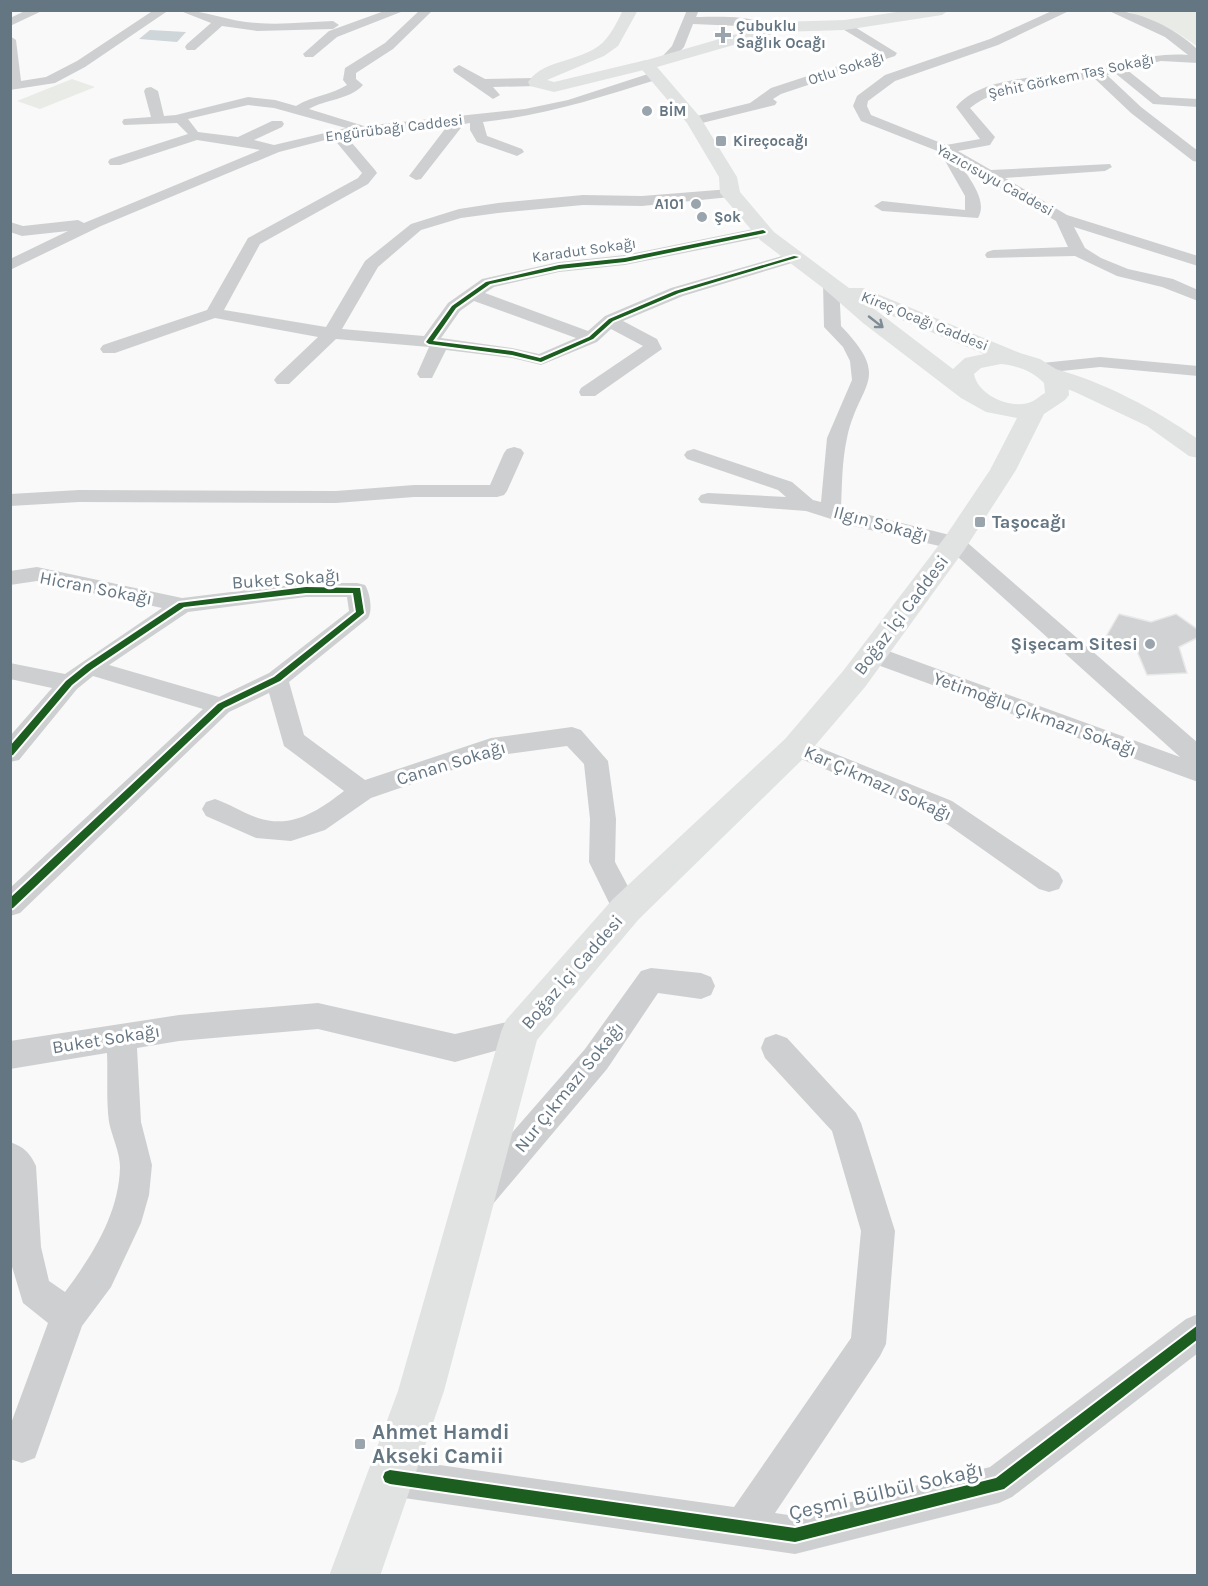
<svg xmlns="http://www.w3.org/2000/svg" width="1208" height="1586" font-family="Karla,sans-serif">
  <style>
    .green { fill: #e8ebe6 }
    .water { fill: #ced6d9 }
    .building { fill: #d0d2d3; stroke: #e8e8e8; stroke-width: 1.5 }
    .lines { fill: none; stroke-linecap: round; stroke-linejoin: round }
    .street { fill: #cecfd0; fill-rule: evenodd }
    .secondary { fill: #e1e2e2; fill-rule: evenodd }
    .primary { fill: #e1e2e2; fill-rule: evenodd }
    .cycleway-casing { stroke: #fff; stroke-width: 4 }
    .cycleway { fill: #1b5e20; fill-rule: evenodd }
    .oneway { stroke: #7e8c96 }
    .poi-dot { fill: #99a4ac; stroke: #fff; stroke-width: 2 }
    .labels { text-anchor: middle; stroke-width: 6; stroke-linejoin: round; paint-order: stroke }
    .far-poi-label { font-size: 15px; font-weight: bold; fill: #657683; stroke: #fff; text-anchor: start }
    .far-street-label { font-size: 15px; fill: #657683; stroke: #fff }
    .poi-label { font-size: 18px; font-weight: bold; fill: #657683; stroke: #fff; text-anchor: start }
    .street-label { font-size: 18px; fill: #657683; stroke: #fff }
    .near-poi-label { font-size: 21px; font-weight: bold; fill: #657683; stroke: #fff; text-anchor: start }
    .near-street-label { font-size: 21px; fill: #657683; stroke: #fff }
  </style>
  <rect width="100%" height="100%" fill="#f9f9f9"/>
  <!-- green -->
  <g class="green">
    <path d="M 1127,11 L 1197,11 L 1197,46 L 1176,32 Z"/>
    <path d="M 72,79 L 95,87 L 40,109 L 17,101 Z"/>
  </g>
  <!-- water -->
  <path class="water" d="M 150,30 L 186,32 L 177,42 L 139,39 Z"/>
  <!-- building -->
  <path class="building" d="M 1119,614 L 1151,622 L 1176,614 L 1197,629 L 1197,638 L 1179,647 L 1187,673 L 1147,675 L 1137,651 L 1104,640 Z"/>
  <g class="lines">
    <!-- street -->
    <g class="street">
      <path d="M 27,10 L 44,10 L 10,26 L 10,18 Z"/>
      <path d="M 154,10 L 169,10 L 85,67 L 55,83 L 10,90 L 10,36 L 16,40 L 21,81 L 46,77 L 77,61 Z"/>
      <path d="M 178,10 C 205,10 230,22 257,23 C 282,25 308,22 333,21 L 339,25 L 333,29 L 257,31 L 222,26 L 195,50 L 187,50 L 185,47 L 187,44 L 211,23 Z"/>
      <path d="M 387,10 L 406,10 L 337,37 L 313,57 L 305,57 L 303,54 L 329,31 Z"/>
      <path d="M 420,10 L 433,10 L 393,49 L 356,73 L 356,79 L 363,85 C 349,100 326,99 309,109 L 364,126 L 525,109 L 568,100 L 654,72 L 660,76 L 659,79 C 598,98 547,115 483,122 L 487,136 L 522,149 L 524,152 L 517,156 L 477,142 L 470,130 L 470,123 L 464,124 L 421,179 L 416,180 L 409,176 L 448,125 L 346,136 L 375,170 L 377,173 L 368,184 L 260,244 L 224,310 L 326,327 L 365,261 L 411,224 L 459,209 L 498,203 L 583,195 L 642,196 L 730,189 L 737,193 L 730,197 L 642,206 L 583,205 L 498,213 L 461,218 L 421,230 L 378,267 L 342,329 L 424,336 L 448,303 L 482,279 L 559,262 L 625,255 L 763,227 L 771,232 L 763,237 L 625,265 L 559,272 L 494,287 L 485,293 L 588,331 L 605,316 L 671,288 L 796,252 L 804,257 L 802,260 L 683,296 L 623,321 L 657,339 L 662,349 L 595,396 L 581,396 L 579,392 L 581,388 L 643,346 L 611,329 L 597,342 L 541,365 L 512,358 L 446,350 L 432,378 L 420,378 L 417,374 L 429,347 L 336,339 L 289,384 L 277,384 L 274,380 L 277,376 L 318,337 L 215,318 L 115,353 L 103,353 L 100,349 L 103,345 L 207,310 L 248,238 L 358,178 L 362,173 L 333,138 L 279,152 L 101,226 L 10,270 L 10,259 L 68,231 L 22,236 L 10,232 L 10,222 L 23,226 L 78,220 L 84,223 L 260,150 L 197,140 L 120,165 L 110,165 L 108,162 L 110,159 L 188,134 L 177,123 L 124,125 L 122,122 L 124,119 L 151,117 L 144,91 L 146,88 L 151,87 L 158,91 L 164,116 L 176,115 L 248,97 L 275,100 L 296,106 C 314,95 331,95 347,85 L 343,80 L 345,68 L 385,43 ZM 248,105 L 274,108 L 346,128 L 274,145 L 254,140 L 282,127 L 284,124 L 282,121 L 272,121 L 238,137 L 198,132 L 188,119 ZM 474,301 L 576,338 L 539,354 L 512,348 L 441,338 L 460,311 Z"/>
      <path d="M 687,10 L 699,10 L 696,17 C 719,17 756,14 774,30 L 768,34 L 739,26 L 693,24 L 684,47 L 670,62 L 662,62 L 660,59 L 672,46 Z"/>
      <path d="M 1054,10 L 1071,10 L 998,45 L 895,81 L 868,101 L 867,106 L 871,115 L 946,145 L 980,139 L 956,107 C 983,74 1049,78 1088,71 C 1124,64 1150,52 1188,55 L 1165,37 L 1107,10 C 1138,10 1176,28 1198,50 L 1198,63 L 1161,61 L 1126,69 L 1161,97 L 1198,99 L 1198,107 L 1153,104 L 1115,73 L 1107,75 L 1141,107 L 1198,151 L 1198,162 L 1193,161 L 1131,113 L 1094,78 C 1053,85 1005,80 970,108 L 995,137 L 990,145 L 958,151 L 991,170 L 1110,164 L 1112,167 L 1105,171 L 1005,178 L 1067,215 L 1198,256 L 1198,266 L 1074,227 L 1085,248 L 1101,258 L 1128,269 L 1173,279 L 1198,290 L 1198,301 L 1162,287 L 1117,276 L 1075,256 L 987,258 L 985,255 L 987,252 L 993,250 L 1068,247 L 1056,221 L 961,165 C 970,180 988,201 978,218 L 882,211 L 874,206 L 882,201 L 965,210 L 965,196 L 940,152 L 861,121 L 853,106 L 857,96 L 885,75 L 990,39 Z"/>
      <path d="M 845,21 L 897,53 L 895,56 L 781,94 L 773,99 L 777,102 L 775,105 L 694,125 L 687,121 L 689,118 L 750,103 L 771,88 L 881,52 L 841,28 L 841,22 Z"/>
      <path d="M 459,65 L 485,79 L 536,78 L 542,82 L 536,86 L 493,87 L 500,95 L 493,99 L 454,72 L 453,69 Z"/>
      <path d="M 831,278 L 839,283 L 841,326 C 893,380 859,382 847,438 C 842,460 842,486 841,508 L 962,538 L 1198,743 L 1198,782 L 864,660 L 860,654 L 864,648 L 872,646 L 880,648 L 1180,757 L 948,548 L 853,526 L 806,511 L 701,503 L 698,499 L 701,495 L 708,493 L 786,497 L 778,490 L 687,459 L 684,455 L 687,451 L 694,449 L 792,482 L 813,500 L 821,502 L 827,438 L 852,380 L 850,361 L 843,347 L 824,327 L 823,283 Z"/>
      <path d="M 1100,357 L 1198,366 L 1198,376 L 1100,367 L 1042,373 L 1036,372 L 1033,368 L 1036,364 L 1042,363 Z"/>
      <path d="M 514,447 L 521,449 L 524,453 L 507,491 L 504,495 L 497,497 L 414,497 L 336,503 L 79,502 L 10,506 L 10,494 L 79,490 L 336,491 L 414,485 L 490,485 L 504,453 L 507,449 Z"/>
      <path d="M 37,567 L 182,598 L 306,583 L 357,583 L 365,585 C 370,593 373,610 368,618 L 289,682 L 304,735 L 365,780 L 491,738 L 572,727 L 581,730 L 608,761 L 616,819 L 615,862 L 640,909 L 636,917 L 626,920 L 616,917 L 589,862 L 590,819 L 584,764 L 567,746 L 493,756 L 371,798 L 325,830 L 291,841 L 256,838 L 206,816 L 202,809 L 206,802 L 215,799 C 230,804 243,813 258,818 C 292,829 318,811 344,791 L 284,746 L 269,693 L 229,712 L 20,913 L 10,916 L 10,888 L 203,709 L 93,676 L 77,689 L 19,760 L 10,762 L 10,736 L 52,688 L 10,679 L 10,663 L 65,674 L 162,608 L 37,581 L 10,585 L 10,571 ZM 306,597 L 347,597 L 349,611 L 269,673 L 219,697 L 109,665 L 188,612 Z"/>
      <path d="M 796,738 L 952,801 L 1059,873 L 1063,881 L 1059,889 L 1049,892 L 1039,889 L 934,815 L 787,753 L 784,747 L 787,741 Z"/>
      <path d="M 651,968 L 701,973 L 711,977 L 715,986 L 711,995 L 701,999 L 658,993 L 607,1069 L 493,1204 L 481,1209 L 469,1204 L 465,1193 L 469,1182 L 585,1049 L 641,971 Z"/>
      <path d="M 318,1003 L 455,1034 L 520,1019 L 531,1023 L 535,1032 L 531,1041 L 455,1062 L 318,1029 L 179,1041 L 137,1048 L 141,1122 L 152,1165 L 149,1195 L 141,1223 L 111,1287 L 82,1326 L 35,1458 L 22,1463 L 10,1459 L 10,1426 L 48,1323 L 23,1303 L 10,1260 L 10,1142 C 24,1147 30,1153 36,1166 L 41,1247 L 49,1281 L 65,1292 C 92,1256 119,1214 120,1167 C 120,1152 112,1137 109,1122 C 106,1100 108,1076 107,1053 L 10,1069 L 10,1041 L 179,1015 Z"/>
      <path d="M 776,1034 L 787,1038 L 856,1113 L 861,1123 L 895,1231 L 886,1344 L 880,1356 L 775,1513 L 795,1516 L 990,1467 L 1186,1319 L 1198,1314 L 1198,1353 L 1012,1497 L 999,1503 L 795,1554 L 390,1496 L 377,1490 L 371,1477 L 377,1464 L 390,1458 L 734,1507 L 851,1338 L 861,1231 L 832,1131 L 765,1058 L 761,1048 L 765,1038 Z"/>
    </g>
    <!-- secondary -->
    <g class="secondary">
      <path d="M 623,10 L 638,10 L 618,46 L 604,56 L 547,80 L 554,82 L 646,60 L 654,65 L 652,68 L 554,92 L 530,86 L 528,82 C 545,57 586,63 606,39 C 613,31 618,20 623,10 Z"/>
      <path d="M 1051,368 C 1103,381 1154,409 1198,439 L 1198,458 L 1189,456 L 1147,426 L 1075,392 L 1043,380 L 1039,375 L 1043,370 Z"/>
    </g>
    <!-- primary -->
    <path class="primary" d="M 909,10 L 949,10 L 942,15 L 845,30 L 779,32 L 657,67 L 700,117 L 737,177 L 740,192 L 774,232 L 849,288 L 863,288 L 1020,353 L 1040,359 L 1059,371 L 1068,382 L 1069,395 L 1065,400 L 1044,414 L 1016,470 L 965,549 L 865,687 L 807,755 L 639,919 L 537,1040 L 444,1391 L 380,1576 L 329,1576 L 398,1391 L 501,1032 L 506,1020 L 613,899 L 785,739 L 843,671 L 945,537 L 990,470 L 1017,418 L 986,412 L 961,398 L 863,323 L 823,288 L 760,240 L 720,193 L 719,177 L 687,123 L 638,65 L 640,62 L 778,22 L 845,20 ZM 873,308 L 984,354 L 965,358 L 953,369 ZM 1001,364 C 1018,366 1032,371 1044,383 L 1045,393 C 1041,395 1037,399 1033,401 C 1013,411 978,396 974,374 L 981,368 Z"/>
    <defs>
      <g id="cycleway">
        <path d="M 763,230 L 766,232 L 765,233 L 625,262 L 559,269 L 490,284 L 456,308 L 433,341 L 512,351 L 540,358 L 589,337 L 609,319 L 675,291 L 794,256 L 799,257 L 679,293 L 613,321 L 593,339 L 541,362 L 512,355 L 429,344 L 426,342 L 452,306 L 486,282 L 559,265 L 625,258 Z"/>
        <path d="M 306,587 L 360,588 L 364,613 L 280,681 L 224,708 L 13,908 L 10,909 L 10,898 L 218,704 L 274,677 L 356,612 L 353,593 L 306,593 L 184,607 L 92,669 L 72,685 L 13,755 L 10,756 L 10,746 L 66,681 L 86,665 L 179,603 Z"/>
        <path d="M 1198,1325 L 1198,1339 L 1004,1489 L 795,1542 L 390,1484 L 385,1482 L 383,1477 L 385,1472 L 390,1470 L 795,1528 L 996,1478 Z"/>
      </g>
    </defs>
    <!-- cycleway casing -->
    <use href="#cycleway" class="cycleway-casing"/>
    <!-- cycleway -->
    <use href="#cycleway" class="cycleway"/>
  </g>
  <!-- one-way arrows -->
  <defs><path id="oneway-shaft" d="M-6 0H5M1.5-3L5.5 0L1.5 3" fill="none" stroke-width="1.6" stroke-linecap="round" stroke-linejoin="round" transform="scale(1.5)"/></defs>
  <use class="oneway" href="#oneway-shaft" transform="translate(876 322) rotate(38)"/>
  <!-- markers -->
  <g class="poi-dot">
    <path d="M720 26h6v6h6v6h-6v6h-6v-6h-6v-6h6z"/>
    <circle cx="647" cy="111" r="6"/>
    <rect x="715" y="135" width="12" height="12" rx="3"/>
    <circle cx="696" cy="204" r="6"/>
    <circle cx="702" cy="217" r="6"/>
    <rect x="974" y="516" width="12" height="12" rx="3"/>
    <circle cx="1150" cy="644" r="6"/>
    <rect x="354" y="1438" width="12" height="12" rx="3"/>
  </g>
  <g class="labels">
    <!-- far-poi labels -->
    <g class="far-poi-label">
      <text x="736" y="31">Çubuklu<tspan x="736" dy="17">Sağlık Ocağı</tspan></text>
      <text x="659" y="116">BİM</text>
      <text x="733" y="146">Kireçocağı</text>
      <text x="684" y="209" text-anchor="end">A101</text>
      <text x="714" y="222">Şok</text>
    </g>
    <!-- far-street labels -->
    <g class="far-street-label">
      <text transform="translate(846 68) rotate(-18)" y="5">Otlu Sokağı</text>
      <text transform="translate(1071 76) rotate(-12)" y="5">Şehit Görkem Taş Sokağı</text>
      <text transform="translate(394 128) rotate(-7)" y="5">Engürübağı Caddesi</text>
      <text transform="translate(995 180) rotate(29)" y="5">Yazıcısuyu Caddesi</text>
      <text transform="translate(584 250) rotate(-8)" y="5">Karadut Sokağı</text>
      <text transform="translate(925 321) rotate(22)" y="5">Kireç Ocağı Caddesi</text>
    </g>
    <!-- poi labels -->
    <g class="poi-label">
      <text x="992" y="528">Taşocağı</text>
      <text x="1138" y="650" text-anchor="end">Şişecam Sitesi</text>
    </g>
    <!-- street labels -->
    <g class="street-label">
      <text transform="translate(881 524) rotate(15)" y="6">Ilgın Sokağı</text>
      <text transform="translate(286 579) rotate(-4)" y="6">Buket Sokağı</text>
      <text transform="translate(96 588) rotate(11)" y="6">Hicran Sokağı</text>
      <text transform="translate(901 615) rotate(-53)" y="6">Boğaz İçi Caddesi</text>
      <text transform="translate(1035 714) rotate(20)" y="6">Yetimoğlu Çıkmazı Sokağı</text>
      <text transform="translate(451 763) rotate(-17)" y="6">Canan Sokağı</text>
      <text transform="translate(878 783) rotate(24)" y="6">Kar Çıkmazı Sokağı</text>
      <text transform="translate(572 972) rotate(-49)" y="6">Boğaz İçi Caddesi</text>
      <text transform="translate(106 1039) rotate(-9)" y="6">Buket Sokağı</text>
      <text transform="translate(569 1087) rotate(-51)" y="6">Nur Çıkmazı Sokağı</text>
    </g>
    <!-- near-poi labels -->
    <g class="near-poi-label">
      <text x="372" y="1439">Ahmet Hamdi<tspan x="372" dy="24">Akseki Camii</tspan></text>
    </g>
    <!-- near-street labels -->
    <g class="near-street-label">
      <text transform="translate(886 1491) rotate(-13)" y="7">Çeşmi Bülbül Sokağı</text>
    </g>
  </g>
  <!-- border -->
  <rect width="1208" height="1586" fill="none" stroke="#657683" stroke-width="24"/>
</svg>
